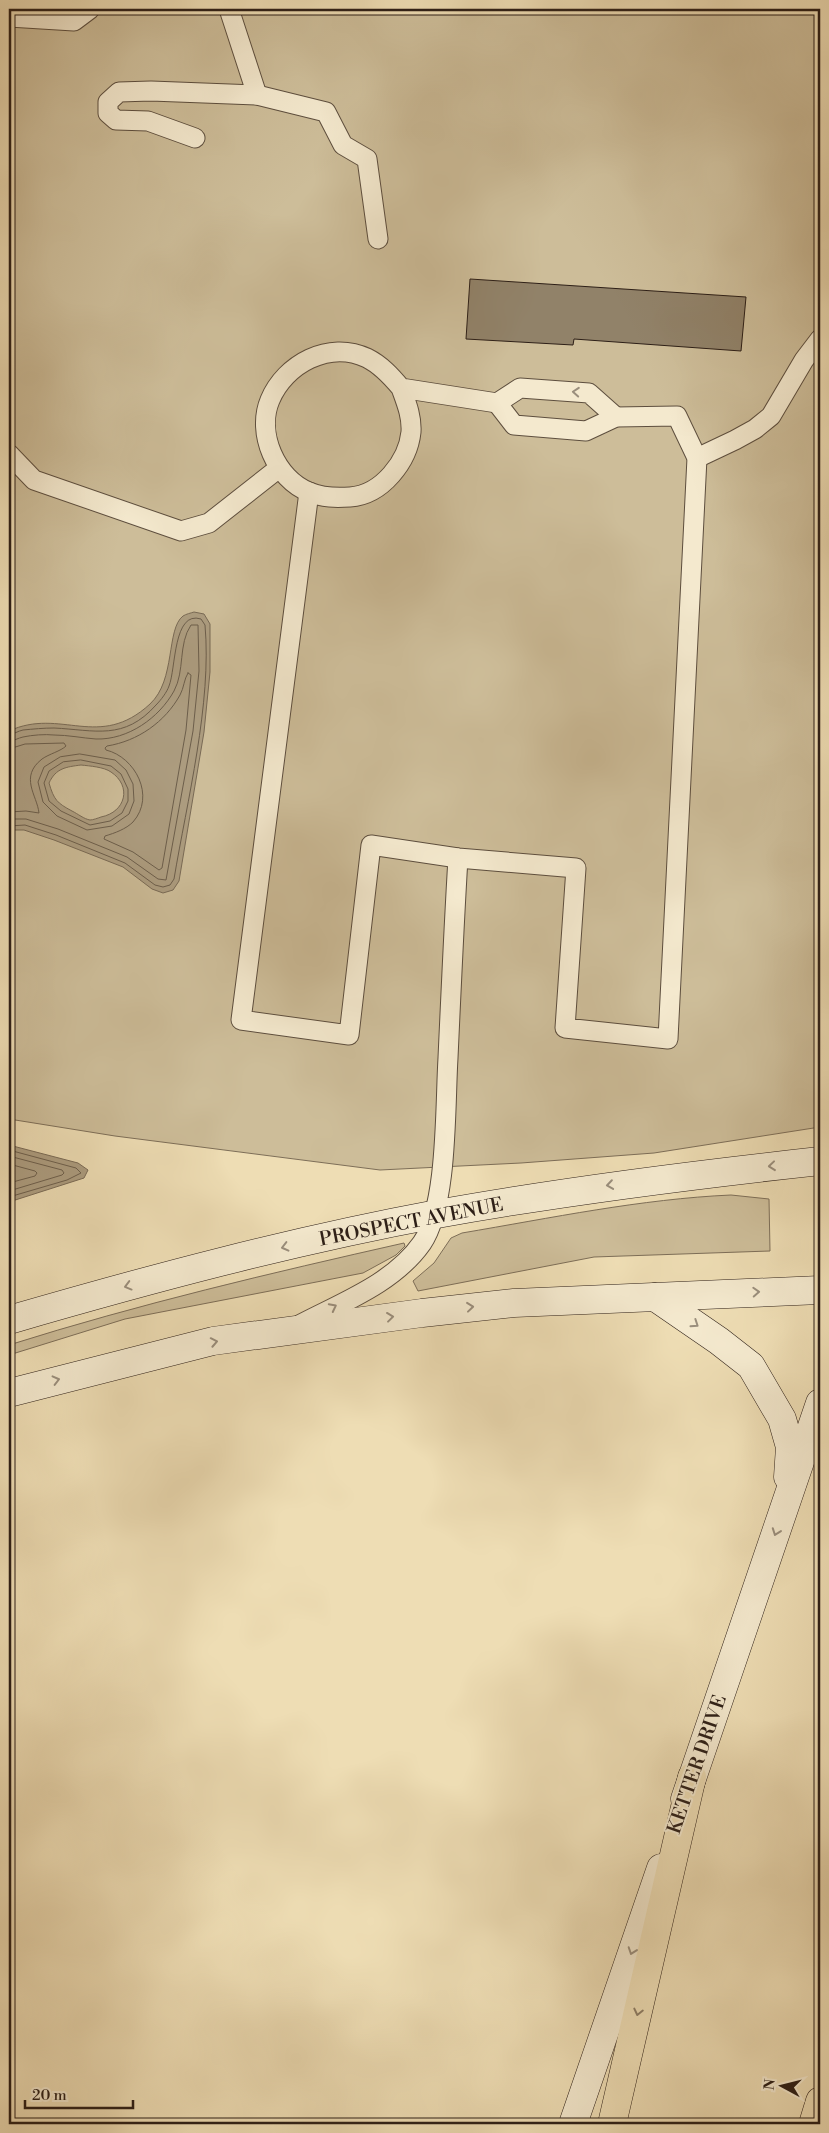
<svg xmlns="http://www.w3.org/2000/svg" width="829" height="2133" font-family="'Libre Bodoni',serif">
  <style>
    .green { fill: #cdbd99; stroke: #7d6e58 }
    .water { fill: #ac9c7f; stroke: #796a55; fill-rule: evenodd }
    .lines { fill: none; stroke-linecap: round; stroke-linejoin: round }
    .shore { stroke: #6c5e4b; stroke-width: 1 }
    .building { fill: #918269; stroke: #2d1f17 }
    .lane-casing { stroke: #5d4e3e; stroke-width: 21 }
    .secondary-casing { stroke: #2d1f17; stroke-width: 29 }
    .highway-casing { stroke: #2d1f17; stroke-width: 29 }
    .lane { stroke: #f4e9ce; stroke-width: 19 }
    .secondary { stroke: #f4e9ce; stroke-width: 28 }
    .highway { stroke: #eeddb4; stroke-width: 28 }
    .oneway { stroke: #9a8e7c }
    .oneway2 { stroke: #8e7e66 }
    .labels { text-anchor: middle; stroke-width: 4; stroke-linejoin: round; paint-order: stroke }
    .street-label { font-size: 19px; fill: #2d1f17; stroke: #f4e9ce }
  </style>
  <rect width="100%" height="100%" fill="#eeddb4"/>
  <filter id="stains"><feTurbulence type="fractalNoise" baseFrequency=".004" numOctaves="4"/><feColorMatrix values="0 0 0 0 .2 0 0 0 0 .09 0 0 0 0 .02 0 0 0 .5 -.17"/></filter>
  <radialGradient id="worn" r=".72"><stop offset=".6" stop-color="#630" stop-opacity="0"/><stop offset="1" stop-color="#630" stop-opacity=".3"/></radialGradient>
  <!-- green -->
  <g class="green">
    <path d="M 9,9 L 820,9 L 820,1127 L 654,1153 L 521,1163 L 380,1170 L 115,1136 L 9,1119 Z"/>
    <path d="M 731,1195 L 769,1199 L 770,1251 L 594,1257 L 418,1291 L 413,1281 L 434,1263 L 451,1238 L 462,1233 C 551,1218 641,1199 731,1195 Z"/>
    <path d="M 404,1243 L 405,1246 L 396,1255 L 363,1273 L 125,1319 L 9,1355 L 9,1345 C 139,1304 271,1273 404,1243 Z"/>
  </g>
  <!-- water -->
  <g class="water">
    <path d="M 194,612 L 204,614 L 210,624 L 210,672 L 204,732 L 179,881 L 173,890 L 163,893 L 152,889 L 123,867 L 54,840 L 24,830 L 9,830 L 9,731 C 61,707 99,751 150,704 C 176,680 166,629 183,616 C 186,614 191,613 194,612 ZM 81,765 C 90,766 104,767 111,772 C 132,786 126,812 101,817 C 98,818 93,820 90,820 C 84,819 78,814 72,811 C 57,803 54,800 49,783 C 56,768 66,767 81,765 Z"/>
    <path d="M 9,1145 L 78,1163 L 88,1170 L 84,1178 L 9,1202 Z"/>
  </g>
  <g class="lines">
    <!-- shore -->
    <g class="shore">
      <path d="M 188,673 L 191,675 L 186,730 L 162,868 L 159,870 L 133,852 L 104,839 L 105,836 C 115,833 126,829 133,822 C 156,796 135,757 106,750 L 105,748 L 107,746 C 138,741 165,722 180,695 C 184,688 184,679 188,673 Z"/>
      <path d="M 9,735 C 14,734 18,731 23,730 C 33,729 44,728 54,728 C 95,730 124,741 156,705 C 161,700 167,692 169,686 C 176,669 173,610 201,619 L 205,625 C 212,703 187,801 174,879 L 170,885 L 163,887 L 155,885 L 125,863 L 56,835 L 25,825 L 9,826"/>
      <path d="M 9,741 C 14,741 18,738 23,737 C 32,735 45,734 54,735 C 68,735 82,738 96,739 C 128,740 159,718 174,691 C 185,671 178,644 191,625 L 198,625 L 199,671 L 193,731 L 166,880 L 158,879 L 127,857 L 58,829 L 26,819 L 9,819"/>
      <path d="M 9,749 L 25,744 L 64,743 L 66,746 C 61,751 49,754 42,759 C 19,777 37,795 39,813 L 26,811 L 9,812"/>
      <path d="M 80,754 L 115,760 L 126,770 L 133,784 L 134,801 L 129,814 L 112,826 L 87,830 L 57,816 L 43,802 L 38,782 L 44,767 L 60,757 Z"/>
      <path d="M 81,760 L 111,766 L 121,774 L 128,789 L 128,801 L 122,813 L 110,821 L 90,825 L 61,811 L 49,801 L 44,783 L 49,771 L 63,762 Z"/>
      <path d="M 9,1150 L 76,1168 L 81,1173 L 67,1180 L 9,1197"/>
      <path d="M 9,1156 L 62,1170 L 64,1173 L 62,1175 L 9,1191"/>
      <path d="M 9,1164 L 35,1171 L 37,1173 L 35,1176 L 9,1183"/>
    </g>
  </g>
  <!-- building -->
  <path class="building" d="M 470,279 L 746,297 L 741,351 L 574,339 L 573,345 L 466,339 Z"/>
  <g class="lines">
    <defs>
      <g id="lane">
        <path d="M 229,9 L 257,95"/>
        <path d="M 9,17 L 74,21 L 90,9"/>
        <path d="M 195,138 L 148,121 L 116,120 L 108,113 L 108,102 L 119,92 L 151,91 L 257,95 L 326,112 L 343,145 L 367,159 L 378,239"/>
        <path d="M 401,388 C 406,402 412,416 411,432 C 408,461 382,495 350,497 C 336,498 323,498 309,492 C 276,479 256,433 270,400 C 285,364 329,340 367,358 C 381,365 391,376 401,388 L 497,403 L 520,388 L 589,393 L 616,417"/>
        <path d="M 9,454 L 34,480 L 181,531 L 209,523 L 279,468"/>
        <path d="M 697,458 L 735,440 L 755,429 L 771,416 L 804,360 L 820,339"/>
        <path d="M 309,492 L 241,1020 L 349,1035 L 371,845 L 458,858 L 576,868 L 565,1028 L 668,1039 L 697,458 L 677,416 L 616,417 L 586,431 L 514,425 L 497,403"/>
        <path d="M 301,1324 C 343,1302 394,1283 422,1243 C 448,1205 445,1105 448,1058 C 451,991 454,924 458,858"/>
      </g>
      <g id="secondary">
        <path d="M 655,1297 L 719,1341 L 751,1366 L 782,1419 L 790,1447 L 788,1477"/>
        <path d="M 9,1320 C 150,1279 292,1241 437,1214 C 564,1191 692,1175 820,1161"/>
        <path d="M 9,1393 L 213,1341 L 422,1313 L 514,1303 L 820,1290"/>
        <path d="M 685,1799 L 820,1403"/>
        <path d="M 573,2124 L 661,1868"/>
      </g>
      <g id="highway">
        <path d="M 612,2124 L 692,1777"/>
        <path d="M 813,2124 L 820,2101"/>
      </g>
    </defs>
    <!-- lane casing -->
    <use href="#lane" class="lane-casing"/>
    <!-- secondary casing -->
    <use href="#secondary" class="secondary-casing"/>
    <!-- highway casing -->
    <use href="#highway" class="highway-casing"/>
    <!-- lane -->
    <use href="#lane" class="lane"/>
    <!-- secondary -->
    <use href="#secondary" class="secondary"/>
    <!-- highway -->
    <use href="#highway" class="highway"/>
  </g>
  <!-- one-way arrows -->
  <defs><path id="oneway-chevron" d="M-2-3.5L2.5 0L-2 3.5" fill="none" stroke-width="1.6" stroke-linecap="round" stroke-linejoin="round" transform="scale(1.25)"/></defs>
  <g class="oneway">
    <use href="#oneway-chevron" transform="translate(576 392) rotate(-176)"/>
    <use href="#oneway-chevron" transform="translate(772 1166) rotate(174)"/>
    <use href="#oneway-chevron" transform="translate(610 1185) rotate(172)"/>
    <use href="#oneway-chevron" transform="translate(285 1247) rotate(166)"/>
    <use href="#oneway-chevron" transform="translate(128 1286) rotate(165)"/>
    <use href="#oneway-chevron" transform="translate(756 1292) rotate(-3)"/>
    <use href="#oneway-chevron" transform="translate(333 1307) rotate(-27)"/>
    <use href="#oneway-chevron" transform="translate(470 1307) rotate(-6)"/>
    <use href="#oneway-chevron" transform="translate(390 1317) rotate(-7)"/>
    <use href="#oneway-chevron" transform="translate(695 1324) rotate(34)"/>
    <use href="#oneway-chevron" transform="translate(214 1342) rotate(-11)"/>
    <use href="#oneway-chevron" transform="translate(56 1380) rotate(-14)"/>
    <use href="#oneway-chevron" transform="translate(776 1532) rotate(110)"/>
    <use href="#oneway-chevron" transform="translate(632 1951) rotate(109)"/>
  </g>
  <use class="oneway2" href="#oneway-chevron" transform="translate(638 2012) rotate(103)"/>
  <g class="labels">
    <!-- street labels -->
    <g class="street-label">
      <text transform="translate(411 1221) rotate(-11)" y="7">PROSPECT AVENUE</text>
      <text transform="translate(696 1764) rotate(-71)" y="7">KETTER DRIVE</text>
    </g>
  </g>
  <!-- margin -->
  <rect width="829" height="2133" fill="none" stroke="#eeddb4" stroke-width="30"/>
  <rect x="10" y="10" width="809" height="2113" fill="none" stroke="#2d1f17" stroke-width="2.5"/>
  <rect x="15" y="15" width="799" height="2103" fill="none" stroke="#2d1f17"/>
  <!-- north arrow -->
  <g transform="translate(782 2086) rotate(277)" stroke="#f4e9ce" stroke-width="4" paint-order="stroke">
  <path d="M0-4L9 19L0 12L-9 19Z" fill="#2d1f17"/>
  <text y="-8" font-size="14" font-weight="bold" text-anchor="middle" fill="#2d1f17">N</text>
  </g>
  <!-- scale -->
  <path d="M25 2100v8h108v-8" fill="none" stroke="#2d1f17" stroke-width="2.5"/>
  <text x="32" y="2100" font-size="15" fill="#2d1f17" stroke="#f4e9ce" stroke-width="4" paint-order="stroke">20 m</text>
  <rect width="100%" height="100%" filter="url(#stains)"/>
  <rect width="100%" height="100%" fill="url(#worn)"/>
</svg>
